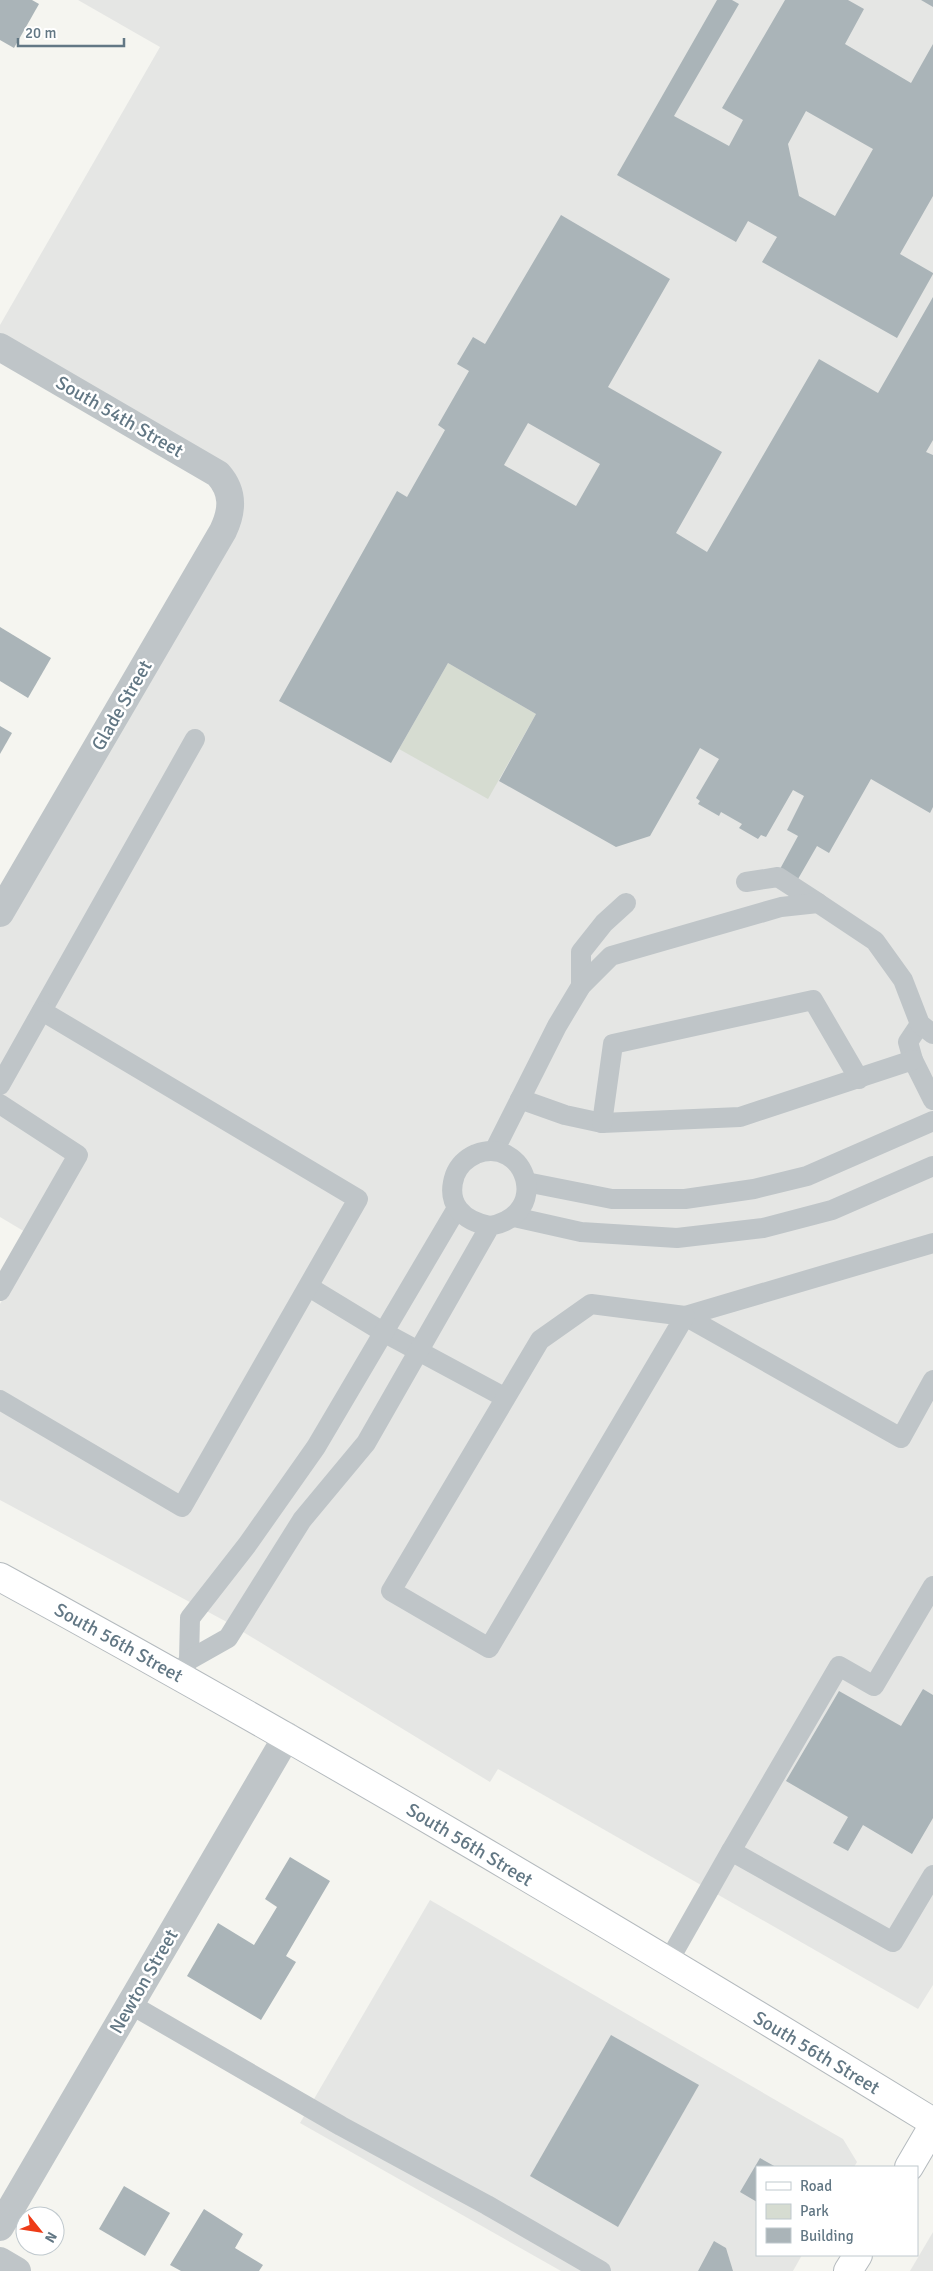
<svg xmlns="http://www.w3.org/2000/svg" width="933" height="2271" font-family="Signika,sans-serif">
  <style>
    .built { fill: #e5e6e4 }
    .green { fill: #d6dcd1 }
    .building { fill: #aab4b8; fill-rule: evenodd }
    .lines { fill: none; stroke-linecap: round; stroke-linejoin: round }
    .secondary-casing { stroke: #b4babe; stroke-width: 30 }
    .service { stroke: #bfc5c8; stroke-width: 20 }
    .minor { stroke: #bfc5c8; stroke-width: 28 }
    .secondary { stroke: #fff; stroke-width: 28 }
    .labels { text-anchor: middle; stroke-width: 5; stroke-linejoin: round; paint-order: stroke }
    .street-label { font-size: 19px; fill: #627784; stroke: #fff }
  </style>
  <rect width="100%" height="100%" fill="#f5f5f0"/>
  <!-- built -->
  <g class="built">
    <path d="M 78,0 L 933,0 L 933,1985 L 918,2009 L 498,1769 L 490,1782 L 225,1621 L 0,1500 L 0,1304 L 37,1239 L 0,1217 L 0,913 L 230,494 L 0,347 L 0,325 L 160,47 Z"/>
    <path d="M 430,1900 L 843,2139 L 857,2162 L 854,2167 L 757,2167 L 757,2255 L 802,2255 L 793,2271 L 561,2271 L 300,2123 Z"/>
    <path d="M 933,2232 L 933,2271 L 910,2271 Z"/>
  </g>
  <!-- green -->
  <path class="green" d="M 448,663 L 536,714 L 488,799 L 399,749 Z"/>
  <!-- building -->
  <g class="building">
    <path d="M 0,0 L 32,0 L 39,4 L 14,48 L 0,40 Z"/>
    <path d="M 717,0 L 732,0 L 739,4 L 674,116 L 729,146 L 743,120 L 722,108 L 785,0 L 848,0 L 864,9 L 845,44 L 911,83 L 933,44 L 933,196 L 900,254 L 933,273 L 933,274 L 897,338 L 762,262 L 777,237 L 748,221 L 736,242 L 617,175 ZM 806,111 L 873,149 L 835,216 L 799,196 L 788,144 Z"/>
    <path d="M 921,0 L 933,0 L 933,7 Z"/>
    <path d="M 561,215 L 670,279 L 608,387 L 722,452 L 676,533 L 707,552 L 819,359 L 878,393 L 933,297 L 933,440 L 926,452 L 933,455 L 933,807 L 930,813 L 871,779 L 829,853 L 817,846 L 798,879 L 780,869 L 798,836 L 787,830 L 804,796 L 793,790 L 766,837 L 761,835 L 758,839 L 739,828 L 742,824 L 721,812 L 719,816 L 698,804 L 700,801 L 696,798 L 719,759 L 700,748 L 650,836 L 616,847 L 499,781 L 536,714 L 448,663 L 391,763 L 279,701 L 397,491 L 407,497 L 445,430 L 438,425 L 469,371 L 457,364 L 473,337 L 485,344 ZM 528,423 L 600,464 L 576,506 L 504,465 Z"/>
    <path d="M 0,627 L 51,658 L 28,698 L 0,681 Z"/>
    <path d="M 0,726 L 12,733 L 0,754 Z"/>
    <path d="M 923,1689 L 933,1695 L 933,1818 L 912,1854 L 863,1825 L 848,1851 L 833,1843 L 848,1817 L 786,1781 L 839,1691 L 901,1726 Z"/>
    <path d="M 290,1857 L 330,1881 L 286,1956 L 296,1962 L 261,2020 L 187,1976 L 218,1923 L 254,1945 L 277,1907 L 265,1899 Z"/>
    <path d="M 611,2035 L 699,2085 L 618,2227 L 530,2176 Z"/>
    <path d="M 760,2158 L 776,2167 L 757,2167 L 757,2202 L 740,2192 Z"/>
    <path d="M 124,2186 L 170,2213 L 145,2256 L 99,2229 Z"/>
    <path d="M 204,2209 L 243,2234 L 235,2248 L 263,2265 L 259,2271 L 181,2271 L 170,2265 Z"/>
    <path d="M 714,2241 L 726,2248 L 733,2271 L 698,2271 Z"/>
  </g>
  <g class="lines">
    <defs>
      <g id="secondary">
        <path d="M 0,1577 C 316,1749 626,1934 933,2122"/>
        <path d="M 909,2167 L 933,2126"/>
        <path d="M 848,2271 L 858,2255"/>
      </g>
    </defs>
    <!-- secondary casing -->
    <use href="#secondary" class="secondary-casing"/>
    <!-- service -->
    <g class="service">
      <path d="M 746,882 L 778,877 L 818,903"/>
      <path d="M 581,986 L 581,952 L 604,923 L 626,903"/>
      <path d="M 920,1024 L 908,1042 L 913,1060 L 933,1100"/>
      <path d="M 0,1085 L 195,739"/>
      <path d="M 520,1099 L 565,1115 L 602,1123 L 740,1117 L 913,1060"/>
      <path d="M 0,1104 L 78,1155 L 0,1291"/>
      <path d="M 602,1123 L 613,1044 L 813,1000 L 859,1079"/>
      <path d="M 494,1151 L 557,1026 L 581,986 L 611,956 L 781,907 L 818,903 L 875,941 L 903,980 L 920,1024 L 933,1034"/>
      <path d="M 526,1182 L 612,1199 L 685,1199 L 754,1189 L 807,1176 L 933,1121"/>
      <path d="M 514,1217 L 581,1232 L 677,1238 L 763,1228 L 832,1210 L 933,1166"/>
      <path d="M 933,1243 L 685,1316 L 901,1438 L 933,1380"/>
      <path d="M 309,1287 L 383,1332 L 504,1397"/>
      <path d="M 591,1304 L 685,1316 L 489,1648 L 391,1591 L 540,1340 Z"/>
      <path d="M 0,1400 L 182,1507 L 358,1199 L 42,1011"/>
      <path d="M 189,1660 L 190,1618 L 247,1545 L 316,1447 L 457,1208"/>
      <path d="M 179,1676 L 189,1660 L 228,1638 L 302,1520 L 366,1443 L 490,1226 C 553,1214 525,1135 476,1154 C 467,1158 459,1165 455,1175 C 445,1204 463,1221 490,1226"/>
      <path d="M 731,1851 L 839,1666 L 874,1686 L 933,1586"/>
      <path d="M 668,1962 L 731,1851 L 893,1942 L 933,1875"/>
      <path d="M 130,2004 L 341,2126 L 487,2205 L 601,2271"/>
    </g>
    <!-- minor -->
    <g class="minor">
      <path d="M 0,347 L 218,474 C 234,492 233,510 223,531 L 0,913"/>
      <path d="M 0,2227 L 287,1736"/>
      <path d="M 0,2261 L 17,2271"/>
    </g>
    <!-- secondary -->
    <use href="#secondary" class="secondary"/>
  </g>
  <g class="labels">
    <!-- street labels -->
    <g class="street-label">
      <text transform="translate(120 416) rotate(30)" y="7">South 54th Street</text>
      <text transform="translate(121 705) rotate(-60)" y="7">Glade Street</text>
      <text transform="translate(119 1642) rotate(29)" y="7">South 56th Street</text>
      <text transform="translate(470 1844) rotate(31)" y="7">South 56th Street</text>
      <text transform="translate(143 1981) rotate(-60)" y="7">Newton Street</text>
      <text transform="translate(817 2052) rotate(31)" y="7">South 56th Street</text>
    </g>
  </g>
  <!-- legend -->
  <rect x="756" y="2166" width="162" height="90" fill="#ffffff" stroke="#c0c9ce"/>
  <rect x="766" y="2182" width="25" height="8" fill="#ffffff" stroke="#c0c9ce"/>
  <text x="800" y="2191" font-size="15" fill="#627784">Road</text>
  <rect x="766" y="2204" width="25" height="15" fill="#d6dcd1" stroke="#c0c9ce"/>
  <text x="800" y="2216" font-size="15" fill="#627784">Park</text>
  <rect x="766" y="2228" width="25" height="15" fill="#aab4b8" stroke="#c0c9ce"/>
  <text x="800" y="2241" font-size="15" fill="#627784">Building</text>
  <!-- north arrow -->
  <g transform="translate(40 2231) rotate(120)"><circle r="24" fill="#ffffff" stroke="#c0c9ce"/>
  <path d="M0-4L9 19L0 12L-9 19Z" fill="#ee3b17"/>
  <text y="-8" font-size="14" font-weight="bold" text-anchor="middle" fill="#627784">N</text>
  </g>
  <!-- scale -->
  <path d="M18 38v8h106v-8" fill="none" stroke="#627784" stroke-width="2.5"/>
  <text x="25" y="38" font-size="15" fill="#627784" stroke="#ffffff" stroke-width="4" paint-order="stroke">20 m</text>
</svg>
